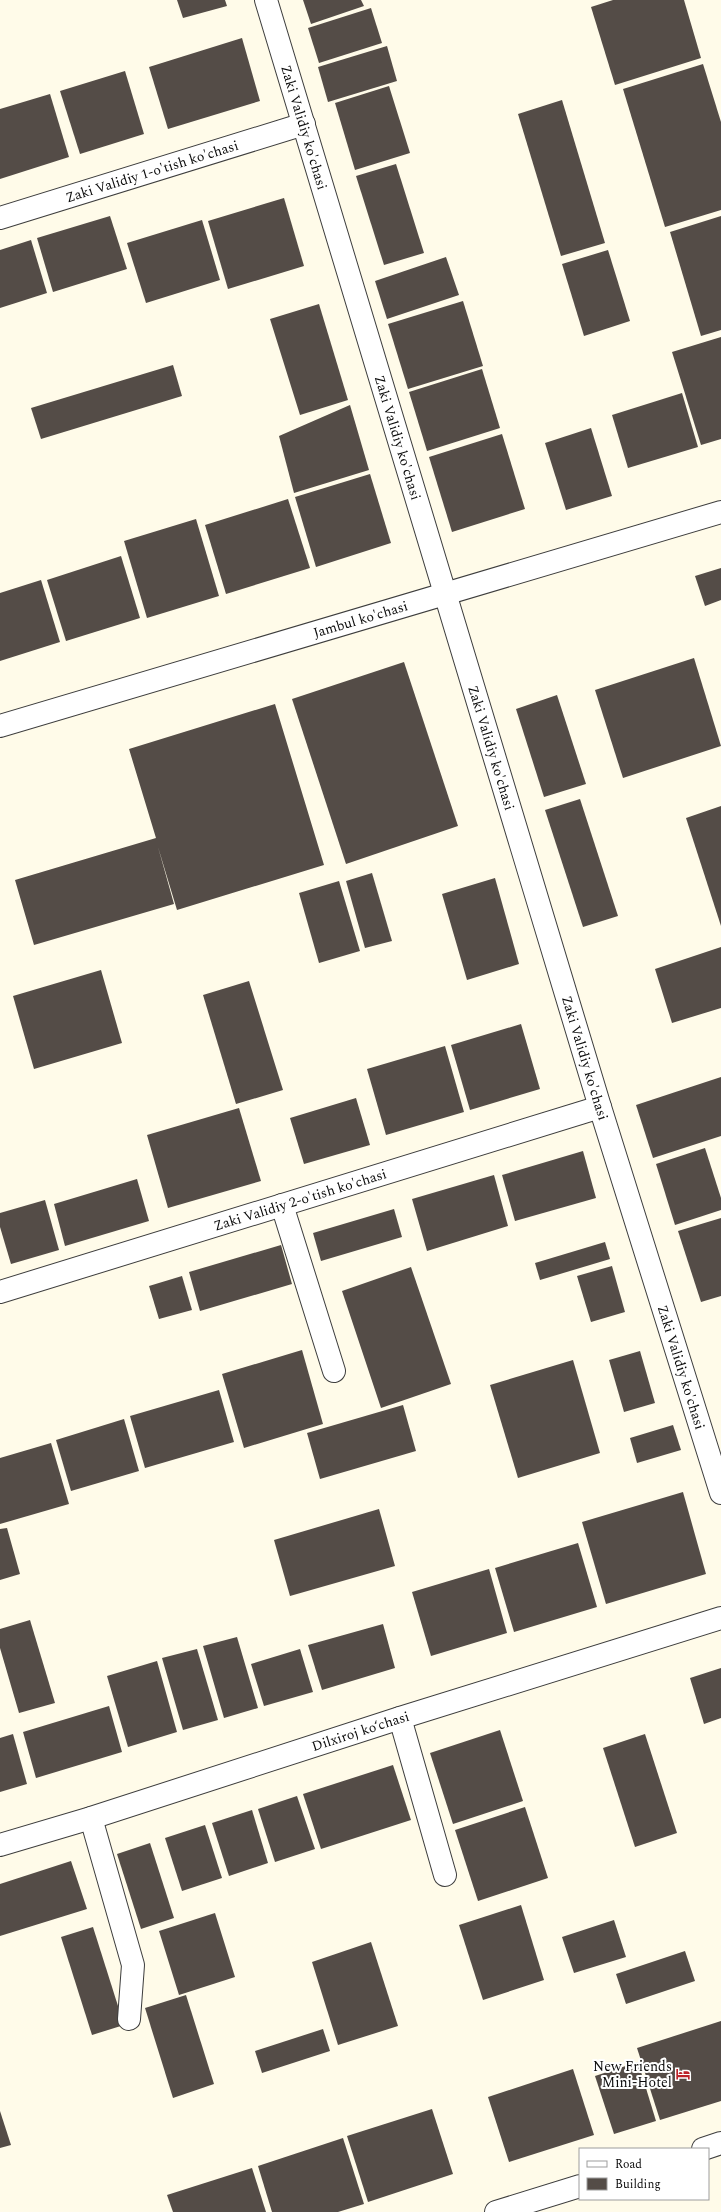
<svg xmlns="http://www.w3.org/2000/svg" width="721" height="2212" font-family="Spectral,serif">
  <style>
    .building { fill: #544c47 }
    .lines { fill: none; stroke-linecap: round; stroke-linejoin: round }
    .minor-casing { stroke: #3e3e3e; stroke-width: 24 }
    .minor { stroke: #fff; stroke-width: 22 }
    .labels { text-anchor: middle; stroke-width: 4; stroke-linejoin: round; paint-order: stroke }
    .street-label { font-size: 14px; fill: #0b0b0b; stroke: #fff }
    .poi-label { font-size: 14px; fill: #0b0b0b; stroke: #fff; text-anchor: end }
  </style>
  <rect width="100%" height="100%" fill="#fffbe9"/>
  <!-- building -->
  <g class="building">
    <path d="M 177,0 L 225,0 L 227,6 L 183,18 Z"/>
    <path d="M 303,0 L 361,0 L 364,6 L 311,24 Z"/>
    <path d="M 613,0 L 684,0 L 701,58 L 615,85 L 591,7 Z"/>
    <path d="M 371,8 L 382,43 L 319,63 L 308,28 Z"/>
    <path d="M 242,38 L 260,101 L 168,129 L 149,67 Z"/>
    <path d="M 387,46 L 397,81 L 328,102 L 318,67 Z"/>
    <path d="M 703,64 L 721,122 L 721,210 L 665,227 L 623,89 Z"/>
    <path d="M 125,71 L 144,134 L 80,154 L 60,91 Z"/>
    <path d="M 389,86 L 410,153 L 355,170 L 335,103 Z"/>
    <path d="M 50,94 L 69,157 L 0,179 L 0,109 Z"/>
    <path d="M 562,100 L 605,243 L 561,256 L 518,114 Z"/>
    <path d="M 396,164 L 424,253 L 384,265 L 356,176 Z"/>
    <path d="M 284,198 L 304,266 L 228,289 L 208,221 Z"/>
    <path d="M 110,216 L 127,269 L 53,292 L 37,238 Z"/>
    <path d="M 721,216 L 721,330 L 701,336 L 670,232 Z"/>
    <path d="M 202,220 L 220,280 L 146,303 L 127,243 Z"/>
    <path d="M 31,240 L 47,293 L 0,308 L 0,250 Z"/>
    <path d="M 608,250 L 630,321 L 584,336 L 562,264 Z"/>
    <path d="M 446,257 L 459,295 L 387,319 L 375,281 Z"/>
    <path d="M 463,301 L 483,366 L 408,389 L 388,324 Z"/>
    <path d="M 319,304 L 348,400 L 300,415 L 270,319 Z"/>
    <path d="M 721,337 L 721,439 L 701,445 L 672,352 Z"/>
    <path d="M 173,365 L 182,396 L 41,439 L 31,408 Z"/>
    <path d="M 482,369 L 500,428 L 427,451 L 409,392 Z"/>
    <path d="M 682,393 L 698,447 L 628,468 L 612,415 Z"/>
    <path d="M 350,405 L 369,470 L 294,493 L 279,436 Z"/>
    <path d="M 591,428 L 612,496 L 566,510 L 545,443 Z"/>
    <path d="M 502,434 L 525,509 L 452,532 L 429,457 Z"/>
    <path d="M 370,474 L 391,543 L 316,567 L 295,497 Z"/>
    <path d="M 288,499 L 310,568 L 226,594 L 205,525 Z"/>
    <path d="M 196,519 L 219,596 L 147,618 L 124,541 Z"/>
    <path d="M 121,556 L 140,618 L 66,641 L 47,580 Z"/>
    <path d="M 721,568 L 721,600 L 705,606 L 695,576 Z"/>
    <path d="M 41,580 L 60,642 L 0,661 L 0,593 Z"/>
    <path d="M 694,658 L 721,746 L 623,778 L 595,690 Z"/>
    <path d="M 404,662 L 458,826 L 346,864 L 292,699 Z"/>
    <path d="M 557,695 L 586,784 L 544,797 L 516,709 Z"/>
    <path d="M 275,704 L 324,865 L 177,910 L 158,847 L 174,904 L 34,945 L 15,880 L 156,838 L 129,749 Z"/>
    <path d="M 580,799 L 618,916 L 583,927 L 545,810 Z"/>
    <path d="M 721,806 L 721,926 L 686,818 Z"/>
    <path d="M 372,873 L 392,941 L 365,948 L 346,881 Z"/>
    <path d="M 495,878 L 519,964 L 467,980 L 442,894 Z"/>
    <path d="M 339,881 L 360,951 L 319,963 L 299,893 Z"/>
    <path d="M 721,947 L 721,1008 L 672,1023 L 655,969 Z"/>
    <path d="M 101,970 L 122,1043 L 34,1069 L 13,996 Z"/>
    <path d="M 249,981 L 283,1090 L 236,1104 L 203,995 Z"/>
    <path d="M 521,1024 L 540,1089 L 470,1110 L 451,1045 Z"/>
    <path d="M 445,1046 L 464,1112 L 386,1135 L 367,1069 Z"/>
    <path d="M 721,1077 L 721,1136 L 653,1158 L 636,1105 Z"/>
    <path d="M 356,1098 L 370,1145 L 304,1164 L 290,1118 Z"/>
    <path d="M 239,1108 L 261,1181 L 168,1208 L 147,1135 Z"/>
    <path d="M 705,1148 L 721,1198 L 721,1210 L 675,1225 L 656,1164 Z"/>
    <path d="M 583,1151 L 596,1198 L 515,1221 L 502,1175 Z"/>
    <path d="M 494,1175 L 508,1226 L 427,1251 L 412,1199 Z"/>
    <path d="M 137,1179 L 149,1221 L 65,1246 L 54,1204 Z"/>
    <path d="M 45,1200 L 59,1250 L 11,1264 L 0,1227 L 0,1213 Z"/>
    <path d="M 394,1209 L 402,1237 L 321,1261 L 313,1233 Z"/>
    <path d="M 721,1218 L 721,1296 L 701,1302 L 678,1231 Z"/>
    <path d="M 605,1242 L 610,1259 L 540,1280 L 535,1263 Z"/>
    <path d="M 281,1245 L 292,1284 L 200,1311 L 189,1272 Z"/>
    <path d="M 612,1266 L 625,1312 L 591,1322 L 577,1276 Z"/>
    <path d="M 411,1267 L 451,1384 L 381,1408 L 342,1291 Z"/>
    <path d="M 182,1276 L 192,1310 L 159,1319 L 149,1286 Z"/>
    <path d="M 302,1350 L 323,1424 L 244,1448 L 222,1374 Z"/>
    <path d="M 640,1351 L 655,1403 L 624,1412 L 609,1360 Z"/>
    <path d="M 573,1360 L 600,1453 L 518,1478 L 490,1385 Z"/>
    <path d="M 219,1390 L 234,1442 L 145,1468 L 130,1416 Z"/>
    <path d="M 403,1405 L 416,1451 L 320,1479 L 307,1433 Z"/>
    <path d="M 124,1419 L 139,1471 L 71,1491 L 56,1440 Z"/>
    <path d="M 673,1425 L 681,1450 L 637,1463 L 630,1438 Z"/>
    <path d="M 51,1443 L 69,1504 L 0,1524 L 0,1458 Z"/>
    <path d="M 683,1492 L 706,1574 L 606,1604 L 582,1522 Z"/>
    <path d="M 379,1509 L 395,1566 L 290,1596 L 274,1540 Z"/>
    <path d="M 7,1528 L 20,1574 L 0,1580 L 0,1529 Z"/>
    <path d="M 578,1543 L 597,1607 L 514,1632 L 495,1568 Z"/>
    <path d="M 489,1569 L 507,1633 L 431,1656 L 412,1592 Z"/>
    <path d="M 30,1620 L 55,1703 L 19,1713 L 0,1648 L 0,1629 Z"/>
    <path d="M 383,1624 L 395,1668 L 322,1690 L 308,1645 Z"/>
    <path d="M 237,1637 L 258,1708 L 224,1718 L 203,1646 Z"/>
    <path d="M 197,1649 L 218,1720 L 183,1730 L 162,1658 Z"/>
    <path d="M 300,1649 L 313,1692 L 264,1706 L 251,1664 Z"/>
    <path d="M 157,1661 L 177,1732 L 128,1747 L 107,1676 Z"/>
    <path d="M 721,1668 L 721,1718 L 704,1724 L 690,1678 Z"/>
    <path d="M 109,1706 L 122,1752 L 36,1778 L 23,1732 Z"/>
    <path d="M 500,1730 L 523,1801 L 453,1824 L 430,1753 Z"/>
    <path d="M 13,1734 L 27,1784 L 0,1792 L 0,1738 Z"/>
    <path d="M 645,1734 L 677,1833 L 635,1847 L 603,1748 Z"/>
    <path d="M 393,1765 L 411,1820 L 321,1849 L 303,1794 Z"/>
    <path d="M 297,1796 L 315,1849 L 275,1862 L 258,1809 Z"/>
    <path d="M 525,1807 L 548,1878 L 478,1901 L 455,1830 Z"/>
    <path d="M 252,1810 L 268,1863 L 229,1876 L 212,1823 Z"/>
    <path d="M 205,1825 L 222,1878 L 182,1891 L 165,1838 Z"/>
    <path d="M 150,1843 L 174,1918 L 141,1929 L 117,1854 Z"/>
    <path d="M 71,1861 L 87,1909 L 0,1936 L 0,1884 Z"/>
    <path d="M 521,1905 L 544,1980 L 483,2000 L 459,1925 Z"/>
    <path d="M 215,1913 L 235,1977 L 179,1995 L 159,1931 Z"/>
    <path d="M 614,1920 L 626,1957 L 574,1973 L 562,1937 Z"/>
    <path d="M 93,1927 L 124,2025 L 92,2035 L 61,1937 Z"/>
    <path d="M 371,1942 L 398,2026 L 338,2045 L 312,1962 Z"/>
    <path d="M 685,1951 L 695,1981 L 626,2004 L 616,1974 Z"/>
    <path d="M 186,1995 L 214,2084 L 173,2098 L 145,2008 Z"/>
    <path d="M 721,2021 L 721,2101 L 660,2120 L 637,2048 Z"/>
    <path d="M 323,2029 L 330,2051 L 262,2073 L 255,2051 Z"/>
    <path d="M 638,2062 L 656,2121 L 614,2134 L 595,2076 Z"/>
    <path d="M 573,2069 L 594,2135 L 509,2162 L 488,2097 Z"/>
    <path d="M 432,2109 L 453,2174 L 368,2202 L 347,2136 Z"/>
    <path d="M 0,2111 L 11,2145 L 0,2148 Z"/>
    <path d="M 343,2138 L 364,2204 L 338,2212 L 272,2212 L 258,2166 Z"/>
    <path d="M 252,2168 L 266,2212 L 173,2212 L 167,2195 Z"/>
  </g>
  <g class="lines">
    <defs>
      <g id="minor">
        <path id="s1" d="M 266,0 L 600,1107 L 721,1493"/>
        <path id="s2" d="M 0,218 L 304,124"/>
        <path id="s3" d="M 0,726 L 721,512"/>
        <path d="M 282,1205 L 334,1371"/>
        <path id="s4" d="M 0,1292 L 600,1107"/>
        <path d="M 400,1718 L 445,1875"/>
        <path d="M 91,1818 L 133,1965 L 129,2019"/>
        <path id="s5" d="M 0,1845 L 91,1818 L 400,1718 L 721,1618"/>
        <path d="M 703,2149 L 721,2143"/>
        <path d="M 496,2212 L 580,2186"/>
      </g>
    </defs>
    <!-- minor casing -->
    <use href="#minor" class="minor-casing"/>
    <!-- minor -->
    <use href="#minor" class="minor"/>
  </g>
  <!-- icons -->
  <defs>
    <symbol id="hotel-bare" viewBox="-9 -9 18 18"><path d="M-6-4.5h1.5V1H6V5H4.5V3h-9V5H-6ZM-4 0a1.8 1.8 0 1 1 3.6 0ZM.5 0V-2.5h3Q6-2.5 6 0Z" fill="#bc2329" stroke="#fff" stroke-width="2.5" paint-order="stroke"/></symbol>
  </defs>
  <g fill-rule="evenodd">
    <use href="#hotel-bare" x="673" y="2064" width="20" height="20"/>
  </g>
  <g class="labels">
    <!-- street labels -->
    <g class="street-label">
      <text dy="5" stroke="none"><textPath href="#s1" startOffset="133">Zaki Validiy ko'chasi</textPath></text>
      <text dy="5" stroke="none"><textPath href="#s2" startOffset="159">Zaki Validiy 1-o'tish ko'chasi</textPath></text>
      <text dy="5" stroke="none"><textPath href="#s1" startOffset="457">Zaki Validiy ko'chasi</textPath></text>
      <text dy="5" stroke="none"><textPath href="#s3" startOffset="376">Jambul ko'chasi</textPath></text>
      <text dy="5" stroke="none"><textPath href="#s1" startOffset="781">Zaki Validiy ko'chasi</textPath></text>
      <text dy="5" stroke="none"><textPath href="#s1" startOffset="1105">Zaki Validiy ko'chasi</textPath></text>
      <text dy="5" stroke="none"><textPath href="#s4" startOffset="314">Zaki Validiy 2-o'tish ko'chasi</textPath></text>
      <text dy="5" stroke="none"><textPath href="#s1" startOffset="1429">Zaki Validiy ko'chasi</textPath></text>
      <text dy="5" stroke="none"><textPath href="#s5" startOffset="378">Dilxiroj ko‘chasi</textPath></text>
    </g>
    <!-- poi labels -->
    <g class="poi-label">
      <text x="672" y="2071">New Friends<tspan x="672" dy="16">Mini-Hotel</tspan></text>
    </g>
  </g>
  <!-- legend -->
  <rect x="579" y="2148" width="130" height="52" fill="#ffffff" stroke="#9d9d9d"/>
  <rect x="587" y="2161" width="20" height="6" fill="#ffffff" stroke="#9d9d9d"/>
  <text x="615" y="2168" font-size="12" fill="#0b0b0b">Road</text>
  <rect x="587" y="2178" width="20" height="12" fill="#544c47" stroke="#9d9d9d"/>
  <text x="615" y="2188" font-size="12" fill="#0b0b0b">Building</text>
</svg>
